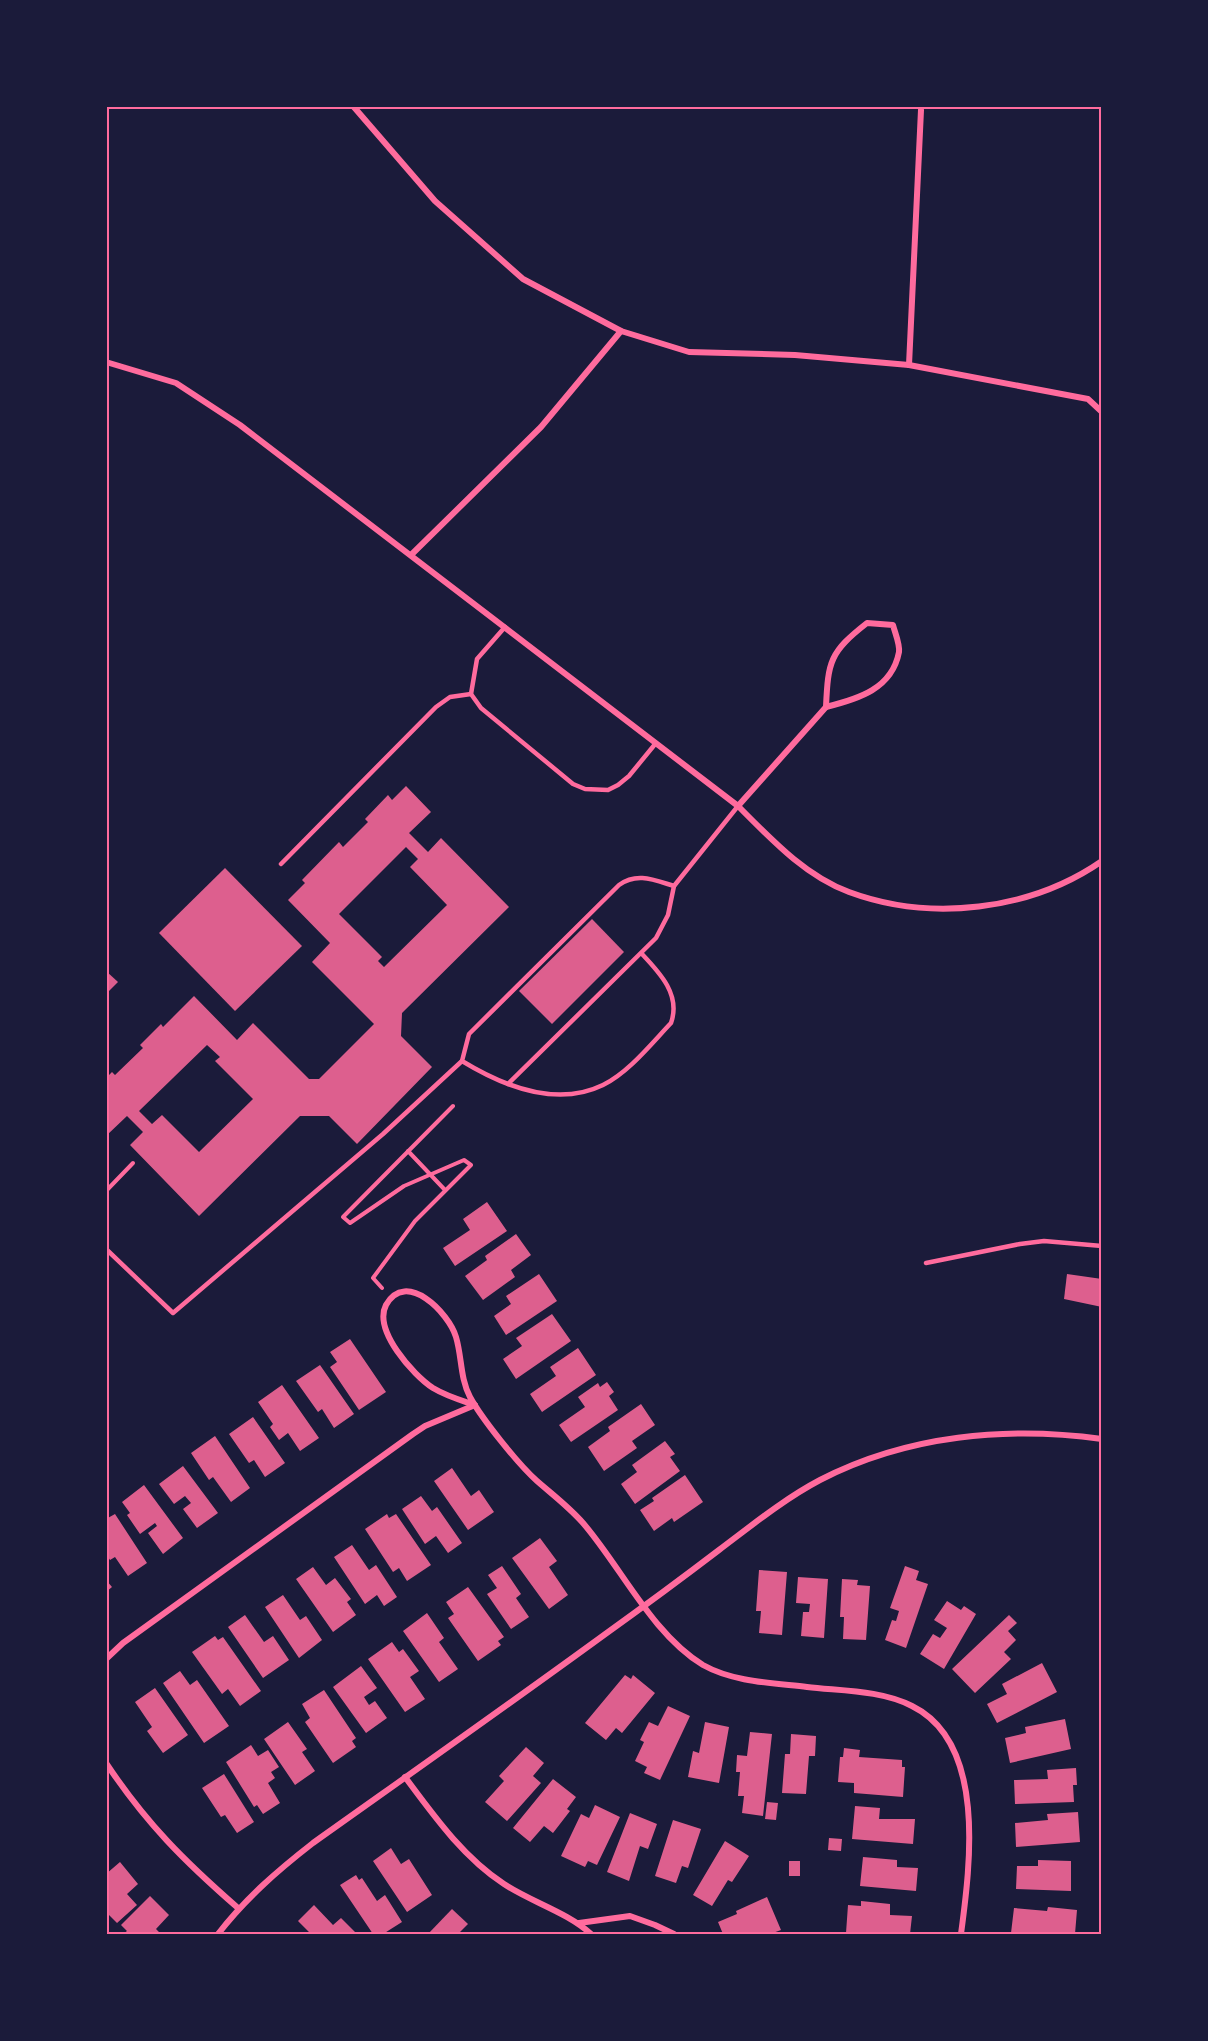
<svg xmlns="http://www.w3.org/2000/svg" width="1208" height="2041" font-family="'Noto Sans',sans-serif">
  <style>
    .building { fill: #dd5f8e; fill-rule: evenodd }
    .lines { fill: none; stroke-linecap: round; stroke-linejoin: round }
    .path { stroke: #ff6b9d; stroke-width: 4 }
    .service { stroke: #ff6b9d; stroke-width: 4.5 }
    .minor { stroke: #ff6b9d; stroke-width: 6 }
    .neatline { fill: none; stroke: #ff6b9d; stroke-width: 2 }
  </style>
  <rect width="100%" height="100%" fill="#1b1b3a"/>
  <!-- building -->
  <g class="building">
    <path d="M 406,786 L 431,812 L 409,833 L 428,852 L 441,838 L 509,907 L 402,1013 L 401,1036 L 432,1067 L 357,1144 L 329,1116 L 300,1116 L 199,1216 L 130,1145 L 143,1132 L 127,1116 L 106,1136 L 106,1078 L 112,1072 L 115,1075 L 143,1048 L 140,1045 L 161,1024 L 163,1027 L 194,996 L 237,1040 L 253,1023 L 309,1079 L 319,1079 L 374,1024 L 312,962 L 330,943 L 288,900 L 305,883 L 302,880 L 339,842 L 343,847 L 368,822 L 365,819 L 388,795 L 392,800 ZM 406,847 L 418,859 L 410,867 L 447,905 L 384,967 L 378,961 L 382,957 L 339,914 ZM 207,1045 L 220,1057 L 215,1061 L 253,1099 L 199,1152 L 162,1115 L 152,1124 L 139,1111 Z"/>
    <path d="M 225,868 L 302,946 L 235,1011 L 159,933 Z"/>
    <path d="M 592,919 L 624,952 L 552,1024 L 519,991 Z"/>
    <path d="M 106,971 L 118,982 L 106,994 Z"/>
    <path d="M 487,1202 L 507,1231 L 455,1266 L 443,1248 L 470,1230 L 463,1219 Z"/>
    <path d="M 516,1234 L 531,1255 L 511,1270 L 515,1277 L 483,1300 L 465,1276 L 487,1260 L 485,1256 Z"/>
    <path d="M 539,1274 L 557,1301 L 506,1335 L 494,1316 L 511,1304 L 506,1296 Z"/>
    <path d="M 1067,1274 L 1102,1279 L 1102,1307 L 1064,1299 Z"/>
    <path d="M 552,1314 L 571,1341 L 516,1379 L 503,1359 L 522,1346 L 516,1338 Z"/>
    <path d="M 350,1339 L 386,1392 L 359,1410 L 330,1367 L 337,1362 L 330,1352 Z"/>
    <path d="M 578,1348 L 596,1375 L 542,1412 L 530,1394 L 556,1376 L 550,1367 Z"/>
    <path d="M 320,1365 L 354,1414 L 334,1428 L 322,1409 L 318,1412 L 296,1381 Z"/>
    <path d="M 607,1382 L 614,1392 L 609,1396 L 618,1410 L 571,1442 L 559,1425 L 585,1407 L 578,1397 L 598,1383 L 600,1387 Z"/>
    <path d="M 282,1385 L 319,1438 L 300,1451 L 288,1433 L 279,1440 L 270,1427 L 273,1424 L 258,1402 Z"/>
    <path d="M 641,1404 L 655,1425 L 632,1441 L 637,1448 L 604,1471 L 588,1447 L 610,1431 L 608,1427 Z"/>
    <path d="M 253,1417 L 285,1463 L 265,1477 L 254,1460 L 249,1463 L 229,1434 Z"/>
    <path d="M 215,1436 L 250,1488 L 231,1502 L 213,1477 L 209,1480 L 191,1453 Z"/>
    <path d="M 665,1441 L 675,1454 L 670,1457 L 680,1471 L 635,1504 L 621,1484 L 637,1472 L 632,1465 Z"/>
    <path d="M 183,1466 L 218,1513 L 197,1528 L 183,1509 L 191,1503 L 185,1496 L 174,1504 L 159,1484 Z"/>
    <path d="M 452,1468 L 471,1496 L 479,1490 L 494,1512 L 468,1530 L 434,1481 Z"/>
    <path d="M 685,1475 L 703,1502 L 674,1522 L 672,1518 L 654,1531 L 640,1510 L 654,1501 L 652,1498 Z"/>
    <path d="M 144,1485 L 183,1538 L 163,1554 L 148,1533 L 157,1526 L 155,1523 L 140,1534 L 127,1515 L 130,1513 L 122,1502 Z"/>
    <path d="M 421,1496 L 432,1511 L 437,1507 L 462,1543 L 448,1553 L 436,1536 L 425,1544 L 402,1509 Z"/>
    <path d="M 115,1514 L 147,1563 L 128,1576 L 115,1557 L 110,1560 L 106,1554 L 106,1519 Z"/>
    <path d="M 387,1514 L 389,1518 L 396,1514 L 431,1565 L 407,1581 L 399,1568 L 393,1572 L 365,1529 Z"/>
    <path d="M 540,1538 L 557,1561 L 549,1567 L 568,1595 L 549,1609 L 512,1558 Z"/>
    <path d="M 352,1545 L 369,1570 L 376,1565 L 397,1597 L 384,1606 L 377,1595 L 365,1604 L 334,1557 Z"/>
    <path d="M 502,1566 L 521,1594 L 516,1598 L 529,1617 L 511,1629 L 487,1594 L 497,1588 L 488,1575 Z"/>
    <path d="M 905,1566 L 919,1571 L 916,1580 L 928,1584 L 906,1648 L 885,1640 L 892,1620 L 896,1621 L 899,1611 L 890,1608 Z"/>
    <path d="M 313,1567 L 326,1585 L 335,1578 L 351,1599 L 347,1602 L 356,1615 L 333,1632 L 296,1579 Z"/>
    <path d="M 759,1570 L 787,1572 L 782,1635 L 759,1633 L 761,1611 L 756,1611 Z"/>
    <path d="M 798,1577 L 828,1579 L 824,1638 L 801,1636 L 803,1612 L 809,1612 L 810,1604 L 796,1603 Z"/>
    <path d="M 842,1579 L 858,1580 L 857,1585 L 870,1586 L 866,1640 L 843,1639 L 844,1617 L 840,1617 Z"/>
    <path d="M 106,1580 L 112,1587 L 106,1592 Z"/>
    <path d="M 468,1587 L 504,1637 L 498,1641 L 501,1645 L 478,1661 L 448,1618 L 454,1614 L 446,1602 Z"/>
    <path d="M 283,1595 L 300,1620 L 306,1616 L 322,1640 L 299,1658 L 265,1607 Z"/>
    <path d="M 947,1601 L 961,1610 L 964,1606 L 976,1614 L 944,1669 L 920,1654 L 933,1634 L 940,1638 L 947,1628 L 934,1620 Z"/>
    <path d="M 427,1613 L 444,1638 L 439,1642 L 458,1669 L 439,1682 L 403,1631 Z"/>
    <path d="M 245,1615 L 264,1642 L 273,1636 L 289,1660 L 263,1678 L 228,1627 Z"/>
    <path d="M 1009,1615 L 1017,1623 L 1008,1631 L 1016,1640 L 1004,1652 L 1011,1659 L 975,1693 L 952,1669 Z"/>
    <path d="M 215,1636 L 218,1640 L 223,1637 L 261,1691 L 240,1706 L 228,1689 L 222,1694 L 192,1652 Z"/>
    <path d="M 392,1642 L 399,1652 L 403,1649 L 419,1671 L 410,1677 L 425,1699 L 405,1712 L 368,1659 Z"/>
    <path d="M 1042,1663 L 1057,1692 L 997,1723 L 987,1704 L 1007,1694 L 1002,1684 Z"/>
    <path d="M 361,1666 L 377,1688 L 364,1697 L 369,1705 L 375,1701 L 387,1718 L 366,1733 L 333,1687 Z"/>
    <path d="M 180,1671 L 190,1685 L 197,1680 L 229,1726 L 204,1743 L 163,1683 Z"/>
    <path d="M 625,1675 L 631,1679 L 633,1675 L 655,1693 L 622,1733 L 616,1728 L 606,1740 L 585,1723 Z"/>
    <path d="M 155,1688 L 188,1735 L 163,1753 L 147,1731 L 152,1727 L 135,1702 Z"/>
    <path d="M 324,1690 L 356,1738 L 352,1741 L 356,1747 L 333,1763 L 305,1722 L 310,1718 L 302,1704 Z"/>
    <path d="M 668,1706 L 690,1716 L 660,1780 L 644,1773 L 647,1767 L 635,1761 L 644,1742 L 640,1740 L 649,1722 L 658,1726 Z"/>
    <path d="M 1065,1719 L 1071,1749 L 1010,1763 L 1005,1738 L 1026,1733 L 1025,1727 Z"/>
    <path d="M 288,1722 L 307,1749 L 302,1752 L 315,1771 L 295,1785 L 264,1739 Z"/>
    <path d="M 705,1722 L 729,1727 L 719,1783 L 688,1777 L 693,1751 L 699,1753 Z"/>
    <path d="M 750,1732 L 772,1734 L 763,1816 L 742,1813 L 744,1796 L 738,1796 L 740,1772 L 736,1772 L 737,1755 L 747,1756 Z"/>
    <path d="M 791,1734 L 816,1736 L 815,1756 L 809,1756 L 806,1794 L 782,1793 L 785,1754 L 790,1754 Z"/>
    <path d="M 251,1745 L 258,1756 L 268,1750 L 279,1767 L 271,1772 L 275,1778 L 268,1783 L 280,1803 L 263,1814 L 257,1805 L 254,1807 L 226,1762 Z"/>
    <path d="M 526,1747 L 544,1763 L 533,1776 L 541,1783 L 507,1821 L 485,1802 L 504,1781 L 499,1776 Z"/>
    <path d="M 844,1748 L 860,1750 L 859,1757 L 902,1760 L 902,1767 L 905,1767 L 903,1797 L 854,1793 L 854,1783 L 838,1782 L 840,1757 L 843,1757 Z"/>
    <path d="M 1076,1768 L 1077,1785 L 1073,1785 L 1074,1802 L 1015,1804 L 1014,1780 L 1048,1779 L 1047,1770 Z"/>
    <path d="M 224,1774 L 254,1822 L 237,1833 L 225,1815 L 221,1817 L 202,1788 Z"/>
    <path d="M 553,1779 L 576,1797 L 567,1809 L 570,1811 L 553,1833 L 544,1826 L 530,1842 L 513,1828 Z"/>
    <path d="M 767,1802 L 778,1803 L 776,1820 L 765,1819 Z"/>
    <path d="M 595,1805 L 620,1817 L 597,1865 L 588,1861 L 585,1867 L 561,1856 L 581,1814 L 589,1818 Z"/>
    <path d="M 855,1806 L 880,1808 L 879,1819 L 915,1819 L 913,1844 L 852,1839 Z"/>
    <path d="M 1078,1812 L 1080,1842 L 1016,1847 L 1015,1823 L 1048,1820 L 1047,1814 Z"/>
    <path d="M 630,1813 L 657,1824 L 648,1849 L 640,1846 L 629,1881 L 607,1872 Z"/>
    <path d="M 673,1820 L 701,1829 L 688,1868 L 682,1866 L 676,1883 L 655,1876 Z"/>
    <path d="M 829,1838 L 842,1839 L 841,1851 L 828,1850 Z"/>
    <path d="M 725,1841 L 749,1856 L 732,1882 L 728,1880 L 712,1906 L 693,1895 Z"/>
    <path d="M 391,1848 L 401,1864 L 409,1859 L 432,1895 L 407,1912 L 373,1861 Z"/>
    <path d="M 863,1857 L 897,1860 L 897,1867 L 918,1868 L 916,1891 L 860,1886 Z"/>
    <path d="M 1038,1860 L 1071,1861 L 1071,1891 L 1016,1889 L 1017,1866 L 1038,1866 Z"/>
    <rect x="789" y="1861" width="11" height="15"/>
    <path d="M 120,1862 L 138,1884 L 127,1894 L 137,1905 L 117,1923 L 109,1915 L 106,1917 L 106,1874 Z"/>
    <path d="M 356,1875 L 359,1880 L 362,1878 L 377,1901 L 385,1895 L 402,1922 L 383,1934 L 373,1934 L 340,1885 Z"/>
    <path d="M 150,1896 L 169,1915 L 156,1929 L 161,1934 L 123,1934 L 127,1931 L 121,1925 Z"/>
    <path d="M 767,1897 L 781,1930 L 770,1934 L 723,1934 L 718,1922 L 737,1914 L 736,1911 Z"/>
    <path d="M 861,1901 L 890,1904 L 890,1915 L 912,1916 L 910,1934 L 846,1933 L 848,1905 L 861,1906 Z"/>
    <path d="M 314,1905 L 333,1925 L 341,1918 L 357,1934 L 311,1934 L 298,1921 Z"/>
    <path d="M 1048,1907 L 1077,1910 L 1075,1934 L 1011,1933 L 1014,1908 L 1047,1911 Z"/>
    <path d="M 452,1909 L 468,1924 L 458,1934 L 428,1934 Z"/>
  </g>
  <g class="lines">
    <!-- path -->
    <g class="path">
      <path d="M 408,1151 L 445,1190"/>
      <path d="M 106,1191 L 133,1163"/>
      <path d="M 382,1288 L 373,1278 L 415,1221 L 471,1165 L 464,1160 L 404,1186 L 350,1223 L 343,1217 L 453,1106"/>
    </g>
    <!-- service -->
    <g class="service">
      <path d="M 505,627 L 477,659 L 471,694 L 481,708 L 573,784 L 585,789 L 608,790 L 618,785 L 629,776 L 656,743"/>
      <path d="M 281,864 L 436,707 L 450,697 L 471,694"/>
      <path d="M 642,954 C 660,973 681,995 671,1023 C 651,1044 629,1072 603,1085 C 556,1108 503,1086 462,1061 L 469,1034 L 619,885 C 637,872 654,880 674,886"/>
      <path d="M 508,1084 L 656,938 L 668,915 L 674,886 L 738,806"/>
      <path d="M 106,1249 L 173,1313 L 383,1134 L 462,1061"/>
      <path d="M 926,1263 L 1020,1244 L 1044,1241 L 1102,1246"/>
    </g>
    <!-- minor -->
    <g class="minor">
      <path d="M 353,106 L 435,201 L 523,279 L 621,331 L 689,352 L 795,355 L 909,365 L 1088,399 L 1102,412"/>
      <path d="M 106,362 L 176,383 L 240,425 L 738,806 C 770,838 805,876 849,892 C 930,922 1030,911 1102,861"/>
      <path d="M 909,365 L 921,110"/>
      <path d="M 411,555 L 541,427 L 621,331"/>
      <path d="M 867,623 L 893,625 C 895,633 900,644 899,652 C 892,689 858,699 826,707 C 828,661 830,652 867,623 Z"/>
      <path d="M 738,806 L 826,707"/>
      <path d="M 475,1405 C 460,1400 446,1396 433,1388 C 413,1375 373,1330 386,1305 C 406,1269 449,1313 456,1337 C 462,1357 460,1378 470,1397 C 482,1419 518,1464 537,1481 C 553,1495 569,1507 583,1523 C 621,1567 652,1634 703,1665 C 733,1682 773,1683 807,1687 C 841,1691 881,1690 912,1706 C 987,1743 970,1866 961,1934"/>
      <path d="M 106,1659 L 123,1643 L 413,1434 L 425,1426 L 475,1405"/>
      <path d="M 106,1763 C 146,1823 184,1861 238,1908"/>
      <path d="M 405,1777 C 434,1816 463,1857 504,1884 C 531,1902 567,1912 591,1934"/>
      <path d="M 579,1923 L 630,1916 L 655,1925 L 674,1934"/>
      <path d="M 218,1934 C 246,1898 277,1871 313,1843 C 410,1774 508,1705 604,1635 C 643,1607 681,1579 719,1550 C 751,1526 784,1499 820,1480 C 907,1435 1007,1426 1102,1439"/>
    </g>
  </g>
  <!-- border -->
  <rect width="1208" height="2041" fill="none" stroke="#1b1b3a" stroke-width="216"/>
  <rect x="108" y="108" width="992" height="1825" class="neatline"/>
</svg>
